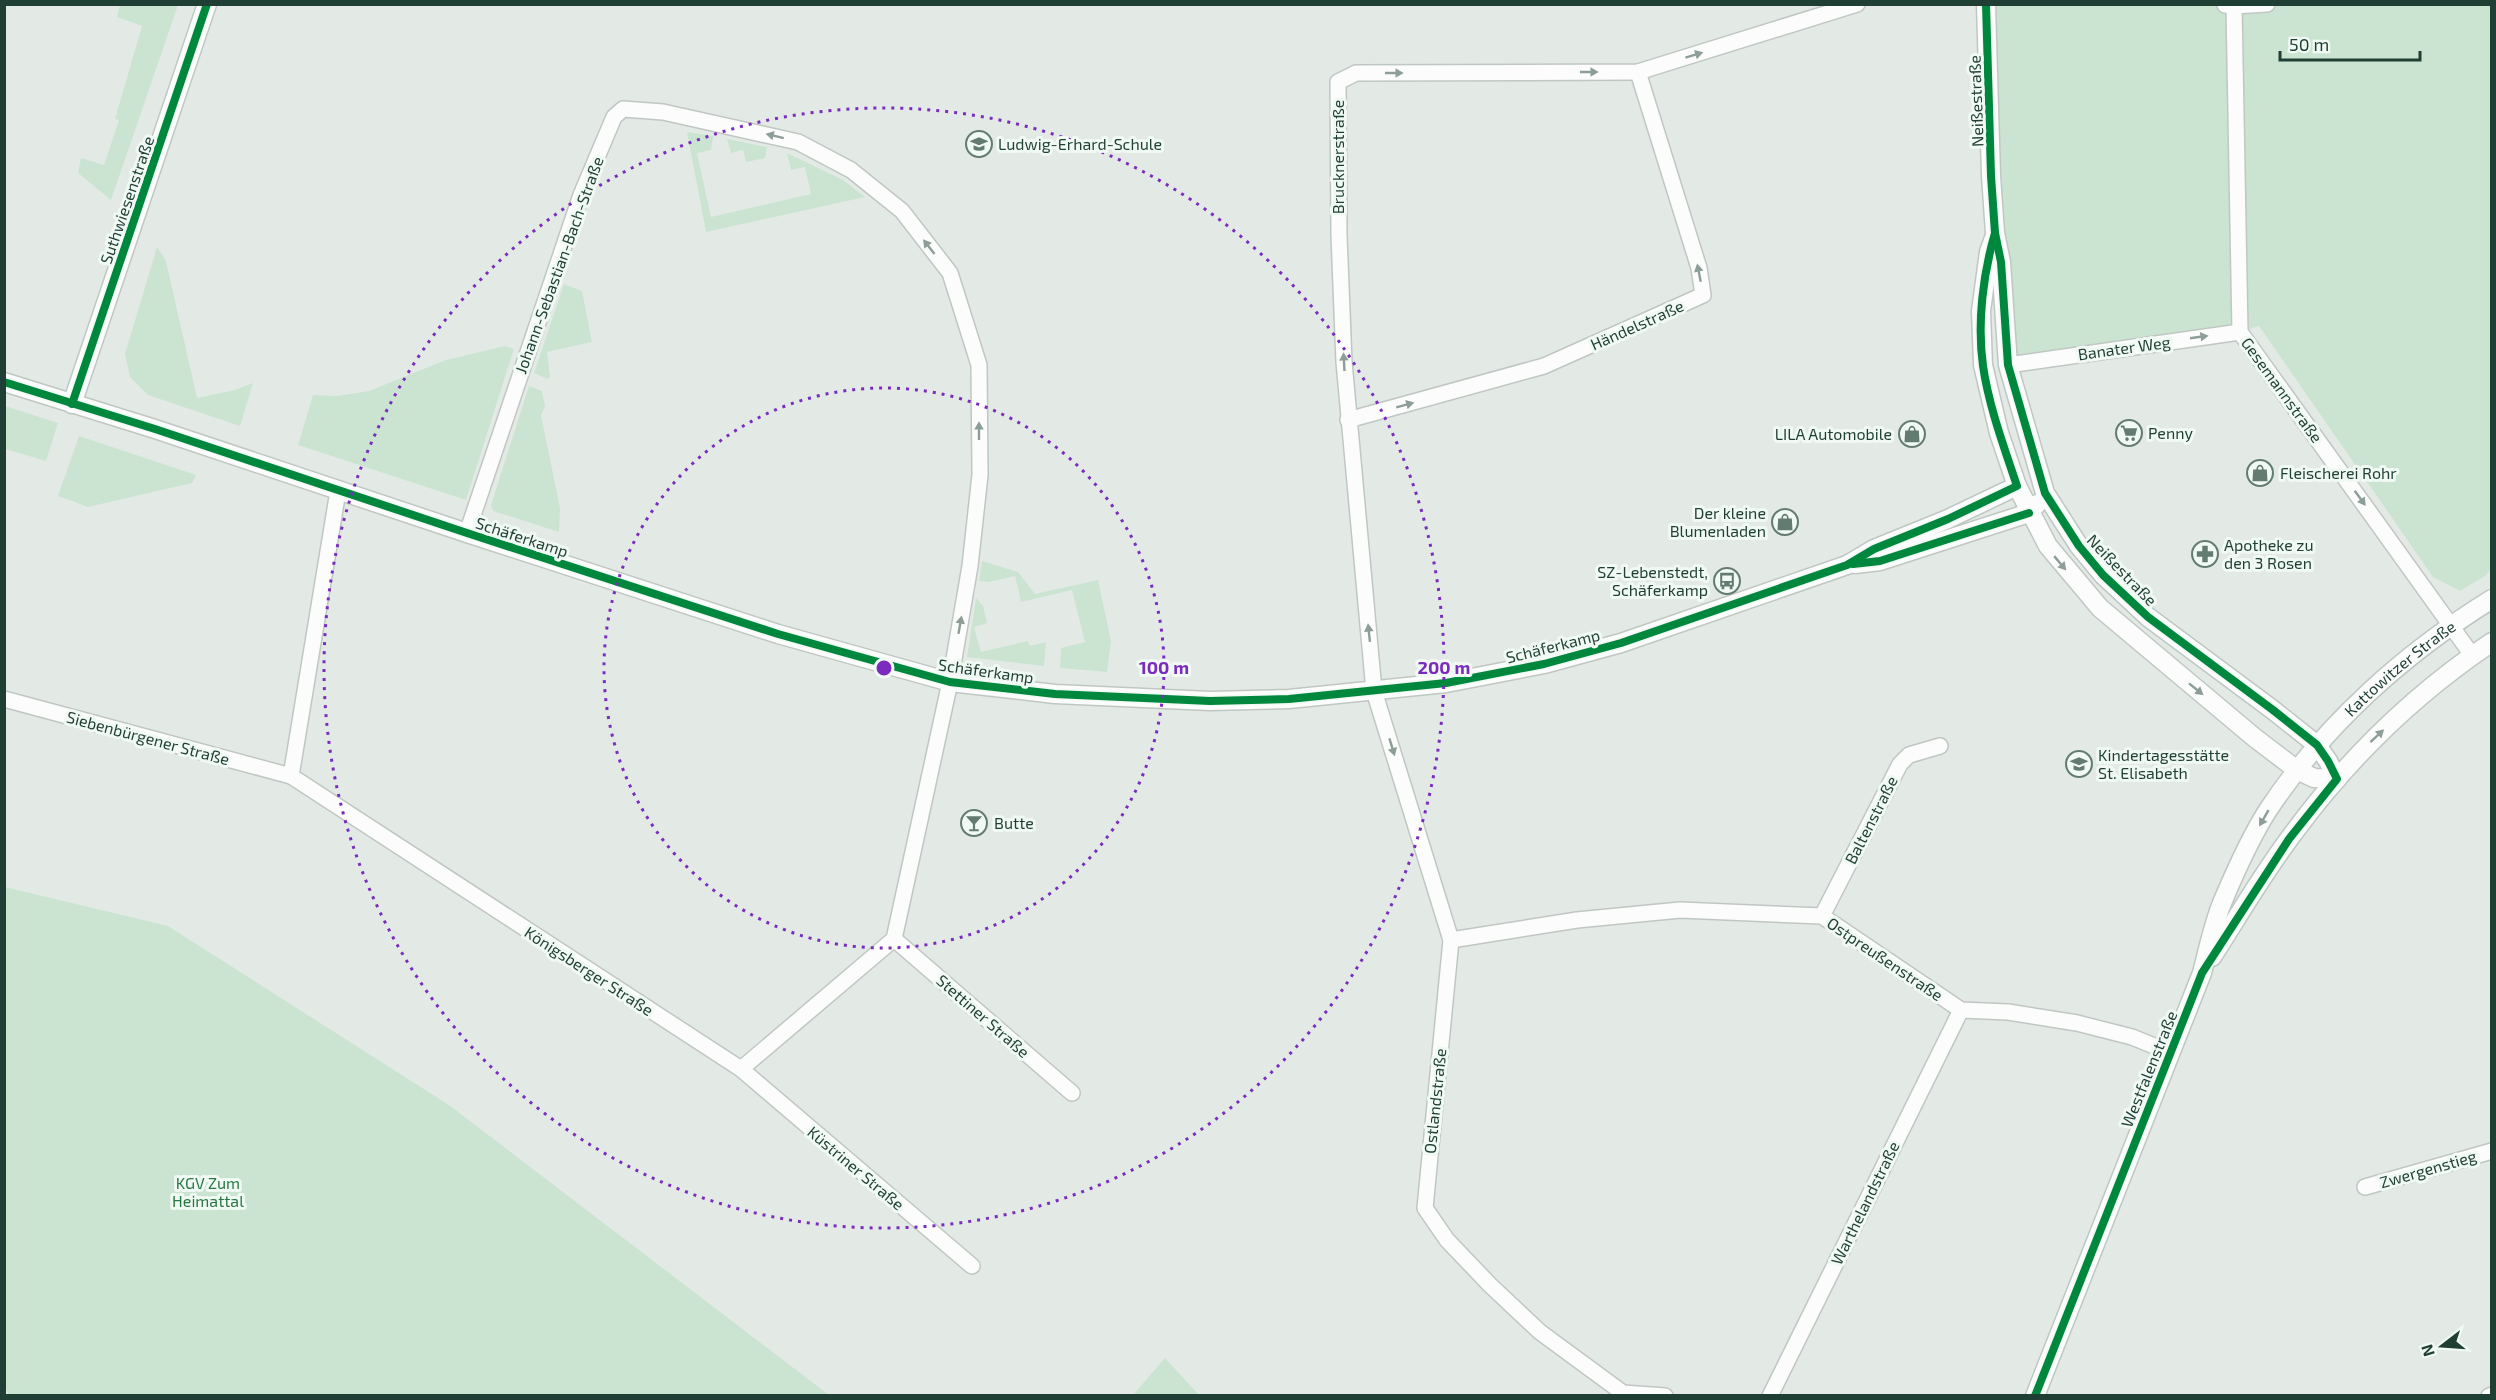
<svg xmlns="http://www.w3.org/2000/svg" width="2496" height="1400" font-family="'Exo 2',sans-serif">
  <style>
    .green { fill: #cbe4d1 }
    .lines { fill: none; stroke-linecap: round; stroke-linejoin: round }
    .minor-casing { stroke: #c0c7c3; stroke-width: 18 }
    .tertiary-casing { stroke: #c0c7c3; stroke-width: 21 }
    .minor { stroke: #fbfcfb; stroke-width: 15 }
    .tertiary { stroke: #fbfcfb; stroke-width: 18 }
    .cycleway-casing { stroke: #f1f9f4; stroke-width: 11 }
    .cycleway { stroke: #00873e; stroke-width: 8 }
    .oneway { fill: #8d9e98 }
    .ring { fill: none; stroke: #7b2cbf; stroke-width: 3; stroke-dasharray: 3 6 }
    .labels { text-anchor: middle; stroke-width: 6; stroke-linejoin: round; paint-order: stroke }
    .street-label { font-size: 16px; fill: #1f3f34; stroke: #f1f9f4 }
    .poi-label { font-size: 16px; fill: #1f3f34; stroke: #f1f9f4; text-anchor: start }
    .park-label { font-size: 16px; fill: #267941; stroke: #f1f9f4 }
    .centre { fill: #7b2cbf; stroke: #f1f9f4; stroke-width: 3 }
    .ring-label { font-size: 18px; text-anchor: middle; font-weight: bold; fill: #7b2cbf; stroke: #f1f9f4; stroke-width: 6; stroke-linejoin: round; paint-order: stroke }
  </style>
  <rect width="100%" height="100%" fill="#e3eae6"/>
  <!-- green -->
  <g class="green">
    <path d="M 120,5 L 178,5 L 111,200 L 78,173 L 81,158 L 104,165 L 119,120 L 115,119 L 142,26 L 117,17 Z"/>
    <path d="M 1986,5 L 2491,5 L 2492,568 L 2485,576 L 2460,591 L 2433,577 L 2259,326 L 2240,332 L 2008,365 Z"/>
    <path d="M 687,132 L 713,136 L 711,150 L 697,153 L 711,217 L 811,194 L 805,167 L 791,170 L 787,153 L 843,180 L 865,197 L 706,232 Z"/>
    <path d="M 727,139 L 767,147 L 765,158 L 746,162 L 743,150 L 731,153 Z"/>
    <path d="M 157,247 L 166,261 L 197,398 L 235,390 L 253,383 L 240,426 L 148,395 L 130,377 L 125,354 Z"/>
    <path d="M 564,284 L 582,291 L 592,342 L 547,352 L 550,376 L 548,379 L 534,373 Z"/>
    <path d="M 505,346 L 514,349 L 466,500 L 298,445 L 313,395 L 337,396 L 369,391 L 446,360 Z"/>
    <path d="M 529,386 L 542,391 L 545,406 L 541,415 L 560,508 L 559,532 L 493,511 L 491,505 Z"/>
    <path d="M 5,406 L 58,423 L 46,461 L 5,449 Z"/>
    <path d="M 79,436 L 196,475 L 192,483 L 88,507 L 58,496 Z"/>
    <path d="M 982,561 L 1018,572 L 1035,594 L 1098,580 L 1111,641 L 1107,672 L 1060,668 L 1061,648 L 1085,642 L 1072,590 L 1021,602 L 1015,576 L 989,582 L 979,581 Z"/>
    <path d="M 976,598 L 983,606 L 987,623 L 974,627 L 981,652 L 1028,641 L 1030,646 L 1046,642 L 1044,666 L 967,657 Z"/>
    <path d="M 5,887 L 168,926 L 449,1105 L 829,1395 L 9,1395 L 4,1386 Z"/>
    <path d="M 1165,1358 L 1199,1395 L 1133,1395 Z"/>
  </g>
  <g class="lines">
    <defs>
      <g id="minor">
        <path d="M 2225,5 L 2234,6 L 2267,4"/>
        <path d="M 2234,6 L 2240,332 L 2472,655"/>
        <path d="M 2008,365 L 2240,332"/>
        <path d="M 1348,420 L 1544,366 L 1703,295 L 1699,268 L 1638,72"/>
        <path d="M 338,491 L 291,776 L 741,1069 L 894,939 L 950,682 L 970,566 L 980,475 L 979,365 L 950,273 L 902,211 L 851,170 L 798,142 L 663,112 L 623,109 L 614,117 L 581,195 L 467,533"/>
        <path d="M 4,699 L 291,776"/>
        <path d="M 1822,916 L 1900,764 L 1909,755 L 1940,746"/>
        <path d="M 894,939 L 1072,1093"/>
        <path d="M 1451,940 L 1577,920 L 1680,910 L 1822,916 L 1961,1010 L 2008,1012 L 2077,1023 L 2132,1037 L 2169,1052"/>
        <path d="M 741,1069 L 972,1266"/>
        <path d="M 2365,1187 L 2492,1151"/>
        <path d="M 1665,1396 L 1623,1393 L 1540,1332 L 1490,1285 L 1447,1240 L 1425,1208 L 1451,940 L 1374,691 L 1344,362 L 1339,235 L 1338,82 L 1356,73 L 1638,72 L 1857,4"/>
        <path d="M 1770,1396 L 1961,1010"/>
        <path d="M 2489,1396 L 2492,1395"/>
      </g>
      <g id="tertiary">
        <path d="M 1986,4 L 1991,176 L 1995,233 L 2001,262 L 2008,365 L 2045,493 L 2079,546 L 2103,575 L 2148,617 L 2273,710 L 2317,745 L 2328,761 L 2337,779"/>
        <path d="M 1994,238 L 1989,252 L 1981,311 L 1983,365 L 1999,433 L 2017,486 L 2048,546 L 2100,608 L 2255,738 L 2297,770 L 2314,778 L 2337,779"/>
        <path d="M 4,382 L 155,429 L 467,533 L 778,634 L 950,682 L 1055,694 L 1210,701 L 1289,699 L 1446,683 L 1544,664 L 1621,643 L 1847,565 L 1874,549 L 1948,519 L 2017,486"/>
        <path d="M 72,404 L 207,4"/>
        <path d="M 1855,564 L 1880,561 L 2029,513 L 2037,504"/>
        <path d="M 2212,957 C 2239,915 2265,870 2295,831 C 2349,758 2416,693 2492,642"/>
        <path id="s1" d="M 2035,1396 L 2202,973 C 2208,950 2213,925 2222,903 C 2235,872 2250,838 2268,810 C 2325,724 2405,653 2492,599"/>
      </g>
    </defs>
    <!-- minor casing -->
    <use href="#minor" class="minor-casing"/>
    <!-- tertiary casing -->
    <use href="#tertiary" class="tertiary-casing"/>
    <!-- minor -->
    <use href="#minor" class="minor"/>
    <!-- tertiary -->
    <use href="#tertiary" class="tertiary"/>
    <defs>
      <g id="cycleway">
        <path d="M 1986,4 L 1991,176 L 1995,233 L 2001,262 L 2008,365 L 2045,493 L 2079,546 L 2103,575 L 2148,617 L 2273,710 L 2317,745 L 2328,761 L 2337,779 L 2289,839 L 2202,973 L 2035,1396"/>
        <path d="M 4,382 L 155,429 L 467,533 L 778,634 L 950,682 L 1055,694 L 1210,701 L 1289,699 L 1446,683 L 1544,664 L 1621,643 L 1847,565 L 1874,549 L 1948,519 L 2017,486 C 2004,447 1989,407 1983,366 C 1977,323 1983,274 1995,233"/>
        <path d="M 72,404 L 207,4"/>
        <path d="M 1853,564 L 1880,561 L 2029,513"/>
      </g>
    </defs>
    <!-- cycleway casing -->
    <use href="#cycleway" class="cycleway-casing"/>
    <!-- cycleway -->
    <use href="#cycleway" class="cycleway"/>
  </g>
  <!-- one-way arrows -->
  <defs><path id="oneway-solid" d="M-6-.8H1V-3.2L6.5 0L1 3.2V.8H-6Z" transform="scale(1.5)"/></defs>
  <g class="oneway">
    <use href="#oneway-solid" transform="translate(1694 55) rotate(-17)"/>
    <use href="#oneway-solid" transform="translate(1589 72)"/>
    <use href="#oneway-solid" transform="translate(1394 73)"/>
    <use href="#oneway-solid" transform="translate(775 136) rotate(-166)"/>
    <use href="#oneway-solid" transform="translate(929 247) rotate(-128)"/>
    <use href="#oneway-solid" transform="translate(1699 273) rotate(-101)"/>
    <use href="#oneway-solid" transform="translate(2199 337) rotate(-8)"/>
    <use href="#oneway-solid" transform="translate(1344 362) rotate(-93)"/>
    <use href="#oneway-solid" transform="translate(1405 405) rotate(-15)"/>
    <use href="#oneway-solid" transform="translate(979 431) rotate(-90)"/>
    <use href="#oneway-solid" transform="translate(2360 498) rotate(54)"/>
    <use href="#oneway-solid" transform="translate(2060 563) rotate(50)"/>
    <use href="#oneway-solid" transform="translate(960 625) rotate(-80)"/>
    <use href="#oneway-solid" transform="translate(1369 633) rotate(-96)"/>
    <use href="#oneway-solid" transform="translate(2196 689) rotate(39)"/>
    <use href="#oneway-solid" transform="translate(2377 736) rotate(-43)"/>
    <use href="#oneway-solid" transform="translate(1392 747) rotate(73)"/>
    <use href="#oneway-solid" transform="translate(2264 818) rotate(120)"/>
  </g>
  <!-- distance rings -->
  <g class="ring">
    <circle cx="884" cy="668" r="280"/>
    <circle cx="884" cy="668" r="560"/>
  </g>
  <!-- icons -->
  <defs>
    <symbol id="school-ring" viewBox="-11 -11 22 22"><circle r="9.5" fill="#f1f9f4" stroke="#647b72" stroke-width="1.5"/><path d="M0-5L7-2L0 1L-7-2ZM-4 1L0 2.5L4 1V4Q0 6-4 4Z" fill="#647b72"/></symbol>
    <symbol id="supermarket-ring" viewBox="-11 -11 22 22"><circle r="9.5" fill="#f1f9f4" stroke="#647b72" stroke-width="1.5"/><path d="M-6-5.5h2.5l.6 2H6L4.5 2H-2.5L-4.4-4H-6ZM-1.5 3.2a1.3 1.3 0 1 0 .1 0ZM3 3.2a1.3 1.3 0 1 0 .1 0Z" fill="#647b72"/></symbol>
    <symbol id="shop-ring" viewBox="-11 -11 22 22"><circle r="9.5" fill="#f1f9f4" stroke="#647b72" stroke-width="1.5"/><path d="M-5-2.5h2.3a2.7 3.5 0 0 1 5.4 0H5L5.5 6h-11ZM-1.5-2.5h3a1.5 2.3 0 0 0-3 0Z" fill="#647b72"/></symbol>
    <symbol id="pharmacy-ring" viewBox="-11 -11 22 22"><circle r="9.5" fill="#f1f9f4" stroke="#647b72" stroke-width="1.5"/><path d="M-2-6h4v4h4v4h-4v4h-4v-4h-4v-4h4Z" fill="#647b72"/></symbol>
    <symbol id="bus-ring" viewBox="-11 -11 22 22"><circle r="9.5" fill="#f1f9f4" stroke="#647b72" stroke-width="1.5"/><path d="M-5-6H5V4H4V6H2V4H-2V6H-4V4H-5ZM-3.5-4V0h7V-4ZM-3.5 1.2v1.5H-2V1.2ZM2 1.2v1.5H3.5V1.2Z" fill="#647b72"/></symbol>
    <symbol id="bar-ring" viewBox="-11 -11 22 22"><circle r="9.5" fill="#f1f9f4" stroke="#647b72" stroke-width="1.5"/><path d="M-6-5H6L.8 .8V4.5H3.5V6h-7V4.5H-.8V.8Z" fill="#647b72"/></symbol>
  </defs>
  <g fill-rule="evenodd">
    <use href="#school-ring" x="964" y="129" width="30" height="30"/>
    <use href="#supermarket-ring" x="2114" y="418" width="30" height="30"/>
    <use href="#shop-ring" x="1897" y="419" width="30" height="30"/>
    <use href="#shop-ring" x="2245" y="458" width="30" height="30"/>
    <use href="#shop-ring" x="1770" y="507" width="30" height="30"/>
    <use href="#pharmacy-ring" x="2190" y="539" width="30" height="30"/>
    <use href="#bus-ring" x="1712" y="566" width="30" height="30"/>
    <use href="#school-ring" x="2064" y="749" width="30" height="30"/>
    <use href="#bar-ring" x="959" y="808" width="30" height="30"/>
  </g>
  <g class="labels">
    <!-- street labels -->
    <g class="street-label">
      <text transform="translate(1976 101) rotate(-92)" y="6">Neißestraße</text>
      <text transform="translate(1338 157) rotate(-90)" y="6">Brucknerstraße</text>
      <text transform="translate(127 200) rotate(-71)" y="6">Suthwiesenstraße</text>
      <text transform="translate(559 265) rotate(-70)" y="6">Johann-Sebastian-Bach-Straße</text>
      <text transform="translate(1637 325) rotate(-24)" y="6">Händelstraße</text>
      <text transform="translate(2124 348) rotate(-8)" y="6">Banater Weg</text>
      <text transform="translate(2282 390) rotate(54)" y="6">Gesemannstraße</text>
      <text transform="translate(522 537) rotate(18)" y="6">Schäferkamp</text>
      <text transform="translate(2122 570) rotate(46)" y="6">Neißestraße</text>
      <text transform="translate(1553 646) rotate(-14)" y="6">Schäferkamp</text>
      <text dy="6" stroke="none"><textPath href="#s1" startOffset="826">Kattowitzer Straße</textPath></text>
      <text transform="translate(986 671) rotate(8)" y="6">Schäferkamp</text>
      <text transform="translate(148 738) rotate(15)" y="6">Siebenbürgener Straße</text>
      <text transform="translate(1871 820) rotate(-63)" y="6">Baltenstraße</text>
      <text transform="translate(1885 959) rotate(34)" y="6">Ostpreußenstraße</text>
      <text transform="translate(589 971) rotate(33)" y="6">Königsberger Straße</text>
      <text transform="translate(983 1016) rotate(41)" y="6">Stettiner Straße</text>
      <text transform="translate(2149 1069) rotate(-68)" y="6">Westfalenstraße</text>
      <text transform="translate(1435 1101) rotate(-84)" y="6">Ostlandstraße</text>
      <text transform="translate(856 1168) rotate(40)" y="6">Küstriner Straße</text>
      <text transform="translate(2428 1169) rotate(-16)" y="6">Zwergenstieg</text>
      <text transform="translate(1865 1203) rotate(-64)" y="6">Warthelandstraße</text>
    </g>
    <!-- poi labels -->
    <g class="poi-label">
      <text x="998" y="150">Ludwig-Erhard-Schule</text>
      <text x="2148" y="439">Penny</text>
      <text x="1892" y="440" text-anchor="end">LILA Automobile</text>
      <text x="2280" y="479">Fleischerei Rohr</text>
      <text x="1766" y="519" text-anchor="end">Der kleine<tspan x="1766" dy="18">Blumenladen</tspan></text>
      <text x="2224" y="551">Apotheke zu<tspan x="2224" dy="18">den 3 Rosen</tspan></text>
      <text x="1708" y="578" text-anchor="end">SZ-Lebenstedt,<tspan x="1708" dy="18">Schäferkamp</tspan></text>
      <text x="2098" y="761">Kindertagesstätte<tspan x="2098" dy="18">St. Elisabeth</tspan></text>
      <text x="994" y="829">Butte</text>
    </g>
    <!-- park labels -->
    <g class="park-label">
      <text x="208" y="1189">KGV Zum<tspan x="208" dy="18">Heimattal</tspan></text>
    </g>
  </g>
  <circle cx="884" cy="668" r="9" class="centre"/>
  <g class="ring-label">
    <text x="1164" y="674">100 m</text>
    <text x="1444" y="674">200 m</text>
  </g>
  <!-- border -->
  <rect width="2496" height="1400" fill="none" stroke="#1f3f34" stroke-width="12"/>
  <!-- north arrow -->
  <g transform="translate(2442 1346) rotate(253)" stroke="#f1f9f4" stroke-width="4.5" paint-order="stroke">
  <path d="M0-4.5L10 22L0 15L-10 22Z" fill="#1f3f34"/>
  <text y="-9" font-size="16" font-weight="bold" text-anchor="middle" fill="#1f3f34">N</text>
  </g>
  <!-- scale -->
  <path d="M2280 51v9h140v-9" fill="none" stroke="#1f3f34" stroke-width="3"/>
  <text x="2289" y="51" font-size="18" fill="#1f3f34" stroke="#f1f9f4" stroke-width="4.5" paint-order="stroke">50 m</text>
</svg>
